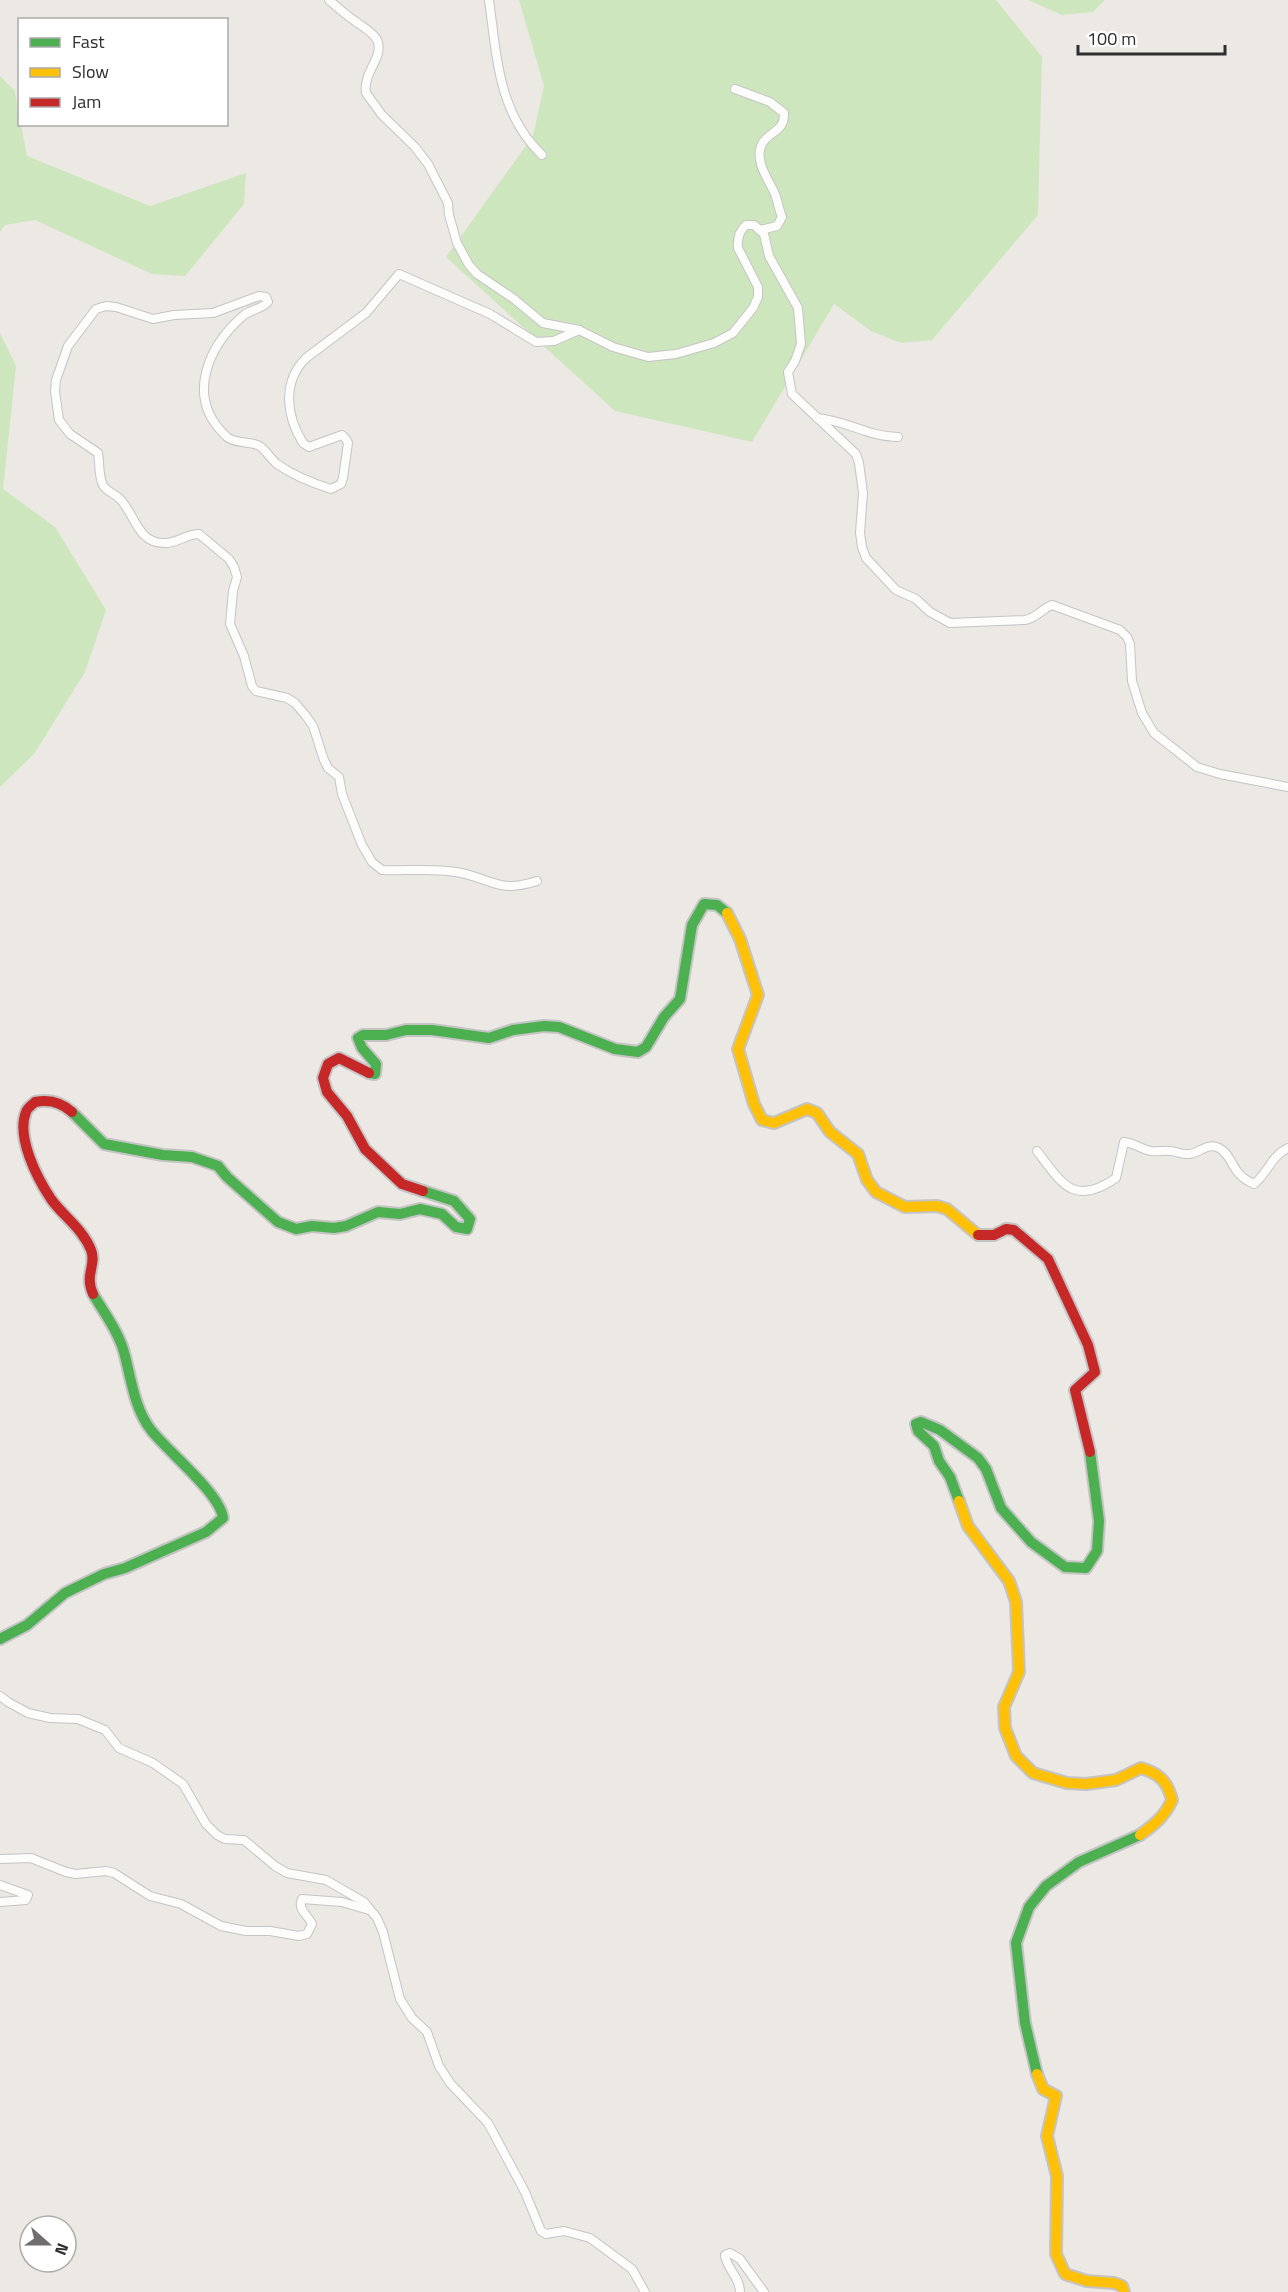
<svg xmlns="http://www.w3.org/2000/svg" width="1288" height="2292" font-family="'Titillium Web',sans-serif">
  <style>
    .green { fill: #cee6be }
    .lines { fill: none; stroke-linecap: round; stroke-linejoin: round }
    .street-casing { stroke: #c5c4c5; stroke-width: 10 }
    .fast-casing { stroke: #c5c4c5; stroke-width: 14 }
    .slow-casing { stroke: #c5c4c5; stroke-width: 14 }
    .jam-casing { stroke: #c5c4c5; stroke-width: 14 }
    .street { stroke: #fcfcfb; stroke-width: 8 }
    .fast { stroke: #4caf50; stroke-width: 10 }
    .slow { stroke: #ffc107; stroke-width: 10 }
    .jam { stroke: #c62828; stroke-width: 10 }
  </style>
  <rect width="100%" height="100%" fill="#ece8e4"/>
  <!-- green -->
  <g class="green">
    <path d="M 519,0 L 996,0 L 1042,57 L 1038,215 L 932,340 L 901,343 L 871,331 L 834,304 L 752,442 L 615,411 L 446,257 L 533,136 L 544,86 Z"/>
    <path d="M 1028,0 L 1105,0 L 1093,12 L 1062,15 Z"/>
    <path d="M 0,76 L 15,91 L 20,124 L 21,125 L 27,156 L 150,206 L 246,173 L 244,204 L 185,276 L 152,274 L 35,220 L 5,225 L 0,232 Z"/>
    <path d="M 0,333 L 16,366 L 3,489 L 55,527 L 106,610 L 85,672 L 34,754 L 0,787 Z"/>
  </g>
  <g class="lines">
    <defs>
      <g id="street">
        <path d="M 329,0 C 337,7 346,15 355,21 C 371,33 386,38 375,61 C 370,72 364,81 366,93 L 382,115 L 415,147 L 428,164 L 448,203 L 449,215 L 457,243 L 469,265 L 477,274 L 514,299 L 543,323 L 579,330 L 613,347 L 648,357 L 676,354 L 714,343 L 733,333 L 753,308 L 758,297 L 758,287 L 738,248 C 737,238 739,231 746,225 L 754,225 L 764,234 L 769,256 L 798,308 L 801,344 L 795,361 L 788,372 L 792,394 L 856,454 L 859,463 L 863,493 L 860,533 L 862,547 L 866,558 L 896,590 L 916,599 L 930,612 L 950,623 L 1025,620 C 1036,618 1042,609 1052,605 L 1120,630 L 1127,637 L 1130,644 L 1132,681 L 1142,713 L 1154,733 L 1197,767 L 1220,774 L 1288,787"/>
        <path d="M 489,0 C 497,57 498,113 542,155"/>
        <path d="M 735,89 L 770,102 L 784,113 C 785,133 767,131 761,146 C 755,163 769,180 775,194 C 778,202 779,210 782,217 L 777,226 L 760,230"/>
        <path d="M 817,418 C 845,420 869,437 898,437"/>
        <path d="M 537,881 C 497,894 492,878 456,872 C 433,868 406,871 382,870 L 372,862 L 362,845 L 342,794 L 339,777 L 328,768 L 324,760 L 313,726 L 306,716 L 295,703 L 287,698 L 256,691 L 252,686 L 244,656 L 230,624 L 233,591 L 237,577 L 234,567 L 229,559 L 199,534 C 186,534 176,544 164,543 C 137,543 135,514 120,499 C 115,494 106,491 103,485 C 98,475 100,463 98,453 L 70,434 L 59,420 L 55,391 L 56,380 L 68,346 L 96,309 L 106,306 L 116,307 L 153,319 L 174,315 L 213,313 L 259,296 L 266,297 L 268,302 C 262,309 252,309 244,315 C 208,346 184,398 227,437 C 237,445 252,440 261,447 C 267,452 271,459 277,464 C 294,476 312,483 331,489 L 341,484 L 343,478 L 348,443 L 346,439 L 342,435 L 309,447 L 303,443 C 286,416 282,382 306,358 L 366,313 L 399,274 L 490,314 L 536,342 L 554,341 L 579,330"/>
        <path d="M 1037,1151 C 1062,1184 1074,1207 1116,1178 L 1124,1142 C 1134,1143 1141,1149 1151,1151 C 1158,1152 1163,1150 1170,1151 C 1176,1151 1181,1155 1188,1154 C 1199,1154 1207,1142 1219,1148 C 1234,1156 1230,1174 1254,1184 C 1268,1173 1271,1156 1288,1148"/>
        <path d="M 0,1696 L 8,1702 L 28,1713 L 50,1718 L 78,1719 L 105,1730 L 119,1748 L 153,1763 L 183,1784 L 206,1824 L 217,1835 L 225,1839 L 244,1840 L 275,1866 L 287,1873 L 326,1880 L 364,1902 L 377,1918 L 383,1932 L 400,1999 L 412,2018 L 427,2032 L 439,2066 L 450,2083 L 488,2123 L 525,2192 L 541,2231 L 546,2234 L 564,2231 L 590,2238 L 632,2269 L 645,2292"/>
        <path d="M 0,1859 L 31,1858 L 66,1872 L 76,1874 L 106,1871 L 114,1873 L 150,1896 L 181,1904 L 221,1926 L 246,1931 L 270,1931 L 299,1936 L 307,1934 L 312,1924 C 308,1915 297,1909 302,1899 L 342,1902 L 369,1910"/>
        <path d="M 0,1885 L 28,1895 L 26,1900 L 0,1902"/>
        <path d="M 740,2292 C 740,2277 726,2268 725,2255 L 730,2253 L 740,2259 L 764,2292"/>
      </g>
      <g id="fast">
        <path d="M 369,1073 L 375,1074 L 376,1064 L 362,1048 L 358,1038 L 363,1035 L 386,1035 L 406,1030 L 432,1030 L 489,1038 L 513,1030 L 544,1026 L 559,1027 L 615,1049 L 638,1052 L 646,1047 L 664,1017 L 680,999 L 692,925 L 704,904 L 717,905 L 727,913"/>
        <path d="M 72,1112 L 104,1144 L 163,1155 L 192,1157 L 218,1166 L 227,1177 L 278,1222 L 296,1229 L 312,1226 L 334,1228 L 346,1226 L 378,1212 L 400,1214 L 420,1209 L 442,1214 L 456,1227 L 467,1229 L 470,1219 L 454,1201 L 423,1191"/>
        <path d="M 959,1501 L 950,1477 L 939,1461 L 934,1446 L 918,1431 L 916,1424 L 921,1422 L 940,1430 L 978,1458 L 986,1469 L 1001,1508 L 1031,1542 L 1065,1567 L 1086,1568 L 1097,1551 L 1099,1521 L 1090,1452"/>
        <path d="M 0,1639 L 27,1625 L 65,1593 L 104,1574 L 125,1568 L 206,1532 L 223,1518 C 220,1493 167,1451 151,1430 C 135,1410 131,1379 125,1356 C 120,1334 105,1314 93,1294"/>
        <path d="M 1037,2074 L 1025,2023 L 1016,1943 L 1029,1907 L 1046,1886 L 1079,1862 L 1140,1835"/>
      </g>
      <g id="slow">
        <path d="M 727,913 L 740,939 L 758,995 L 738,1049 L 754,1104 L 762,1120 L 774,1123 L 807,1109 L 817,1113 L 830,1132 L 858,1154 L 867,1180 L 876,1192 L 905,1207 L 937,1206 L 947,1209 L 978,1235"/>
        <path d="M 959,1501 L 968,1526 L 1009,1581 L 1016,1602 L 1019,1672 L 1004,1707 L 1005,1728 L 1016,1756 L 1033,1773 L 1067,1783 L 1086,1784 L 1116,1780 L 1141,1768 C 1160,1774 1167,1781 1172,1800 C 1165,1816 1154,1825 1140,1835"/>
        <path d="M 1037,2074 L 1043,2089 L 1056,2096 L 1047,2136 L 1057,2176 L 1056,2254 L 1065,2274 L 1087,2281 L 1114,2283 L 1122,2286 L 1124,2292"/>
      </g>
      <g id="jam">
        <path d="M 369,1073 L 339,1058 L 328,1064 L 323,1078 L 327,1092 L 347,1116 L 365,1149 L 402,1184 L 423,1191"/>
        <path d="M 72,1112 C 61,1102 49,1099 35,1102 C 32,1105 27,1108 26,1112 C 16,1137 37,1178 51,1199 C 63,1216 83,1229 91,1250 C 97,1265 84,1274 93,1294"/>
        <path d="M 978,1235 L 994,1235 L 1006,1229 L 1014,1230 L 1048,1259 L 1088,1345 L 1095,1372 L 1075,1390 L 1090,1452"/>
      </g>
    </defs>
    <!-- street casing -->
    <use href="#street" class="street-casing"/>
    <!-- fast casing -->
    <use href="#fast" class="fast-casing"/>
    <!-- slow casing -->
    <use href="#slow" class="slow-casing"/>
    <!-- jam casing -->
    <use href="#jam" class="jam-casing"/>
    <!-- street -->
    <use href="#street" class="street"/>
    <!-- fast -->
    <use href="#fast" class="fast"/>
    <!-- slow -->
    <use href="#slow" class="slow"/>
    <!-- jam -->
    <use href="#jam" class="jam"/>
  </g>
  <!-- legend -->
  <rect x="18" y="18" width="210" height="108" fill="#ffffff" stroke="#ababab" stroke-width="1.5"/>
  <rect x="30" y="38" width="30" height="9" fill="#4caf50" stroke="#ababab" stroke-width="1.5"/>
  <text x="72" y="48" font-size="18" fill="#2e2e2e">Fast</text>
  <rect x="30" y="68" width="30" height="9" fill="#ffc107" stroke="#ababab" stroke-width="1.5"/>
  <text x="72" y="78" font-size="18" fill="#2e2e2e">Slow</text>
  <rect x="30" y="98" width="30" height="9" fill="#c62828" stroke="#ababab" stroke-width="1.5"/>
  <text x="72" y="108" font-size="18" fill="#2e2e2e">Jam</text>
  <!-- north arrow -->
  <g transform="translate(48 2244) rotate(111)"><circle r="28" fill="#ffffff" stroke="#ababab" stroke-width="1.5"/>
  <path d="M0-4.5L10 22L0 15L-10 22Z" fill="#706f6e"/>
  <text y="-9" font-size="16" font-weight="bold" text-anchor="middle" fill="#2e2e2e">N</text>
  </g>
  <!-- scale -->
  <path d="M1078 45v9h147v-9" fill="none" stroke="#2e2e2e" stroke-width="3"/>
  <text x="1087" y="45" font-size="18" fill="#2e2e2e" stroke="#ffffff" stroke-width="4.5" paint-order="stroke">100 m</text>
</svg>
